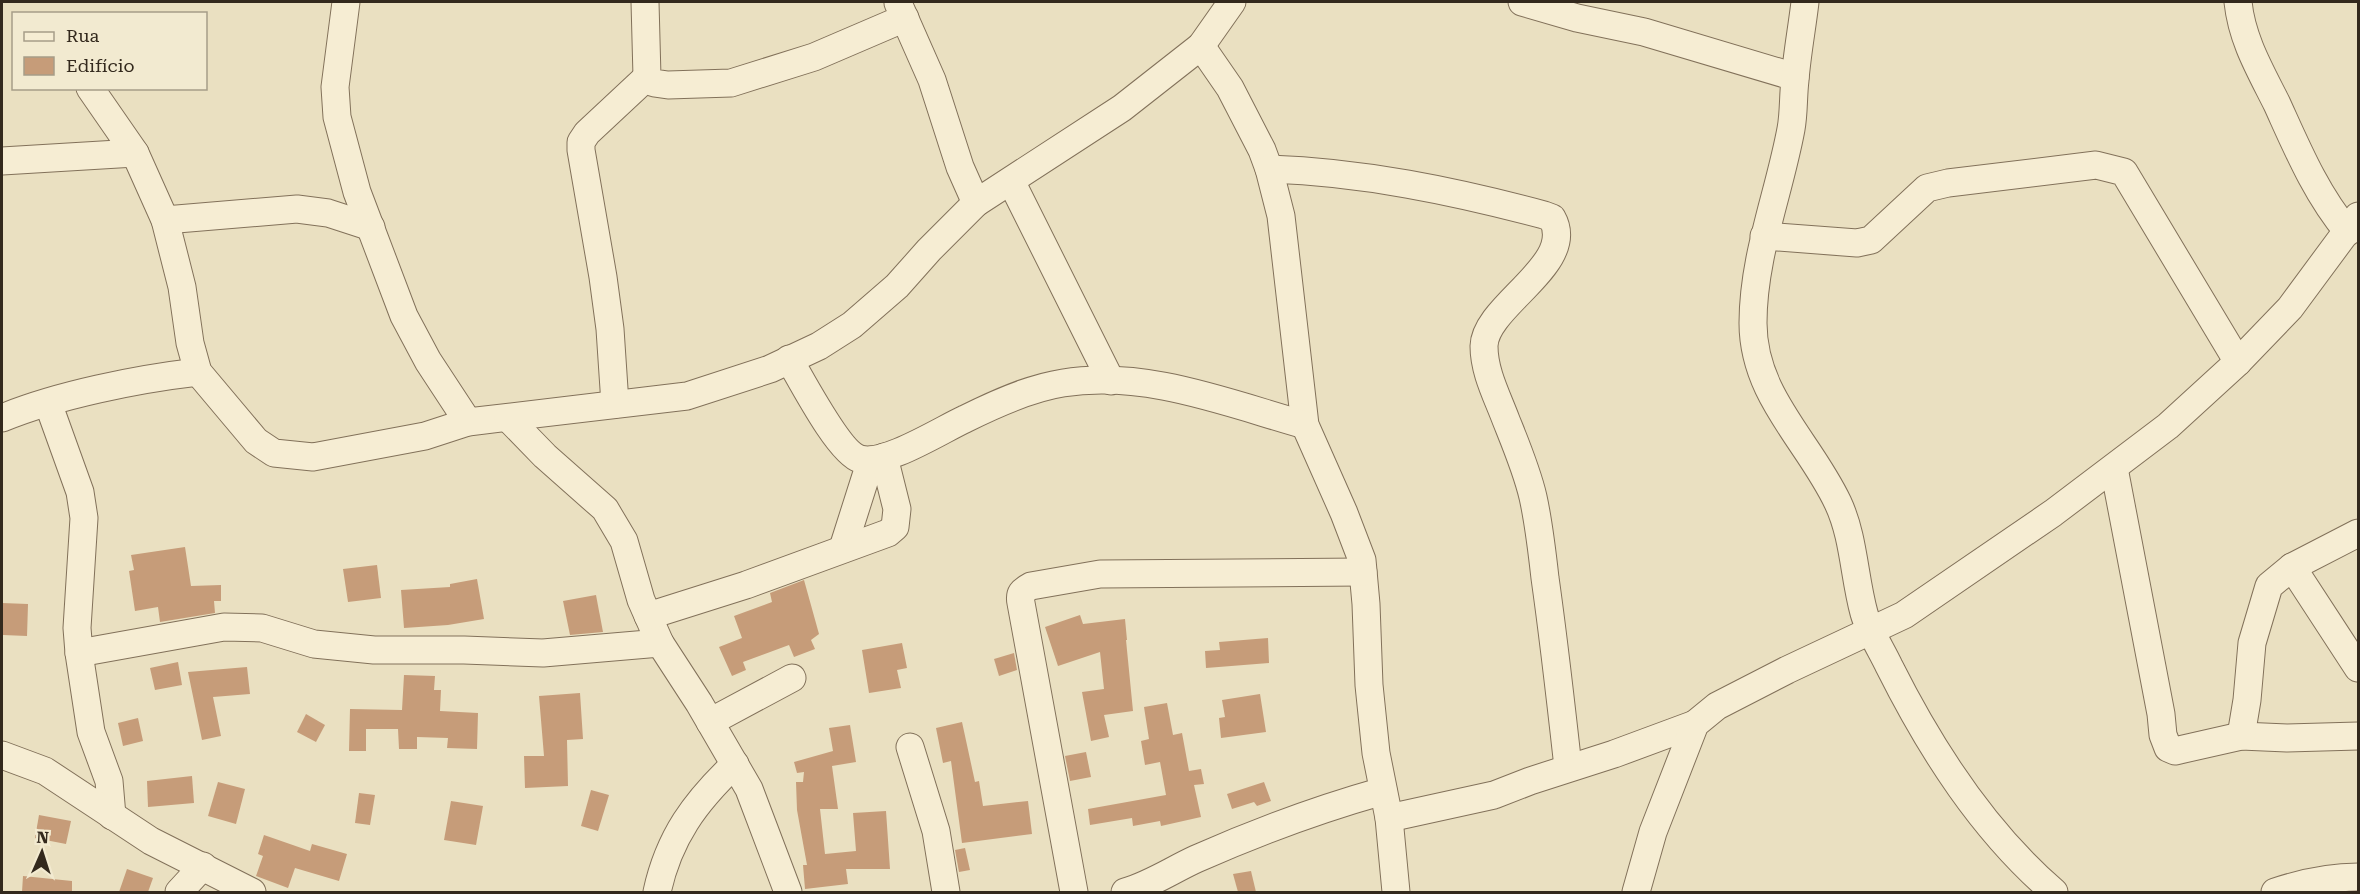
<svg xmlns="http://www.w3.org/2000/svg" width="2360" height="894" font-family="'Roboto Serif',serif">
  <style>
    .building { fill: #c69c79 }
    .lines { fill: none; stroke-linecap: round; stroke-linejoin: round }
    .minor-casing { stroke: #82715a; stroke-width: 29 }
    .minor { stroke: #f6edd3; stroke-width: 27 }
  </style>
  <rect width="100%" height="100%" fill="#eae0c1"/>
  <!-- building -->
  <g class="building">
    <path d="M 185,547 L 191,586 L 221,585 L 221,601 L 214,601 L 215,613 L 160,622 L 158,607 L 135,611 L 129,571 L 134,570 L 131,555 Z"/>
    <path d="M 377,565 L 381,598 L 348,602 L 343,569 Z"/>
    <path d="M 477,579 L 484,619 L 448,625 L 404,628 L 401,590 L 450,587 L 450,584 Z"/>
    <path d="M 804,580 L 819,634 L 811,640 L 815,649 L 794,657 L 789,645 L 743,662 L 746,670 L 732,676 L 719,647 L 742,638 L 734,616 L 772,602 L 770,593 Z"/>
    <path d="M 596,595 L 603,632 L 570,635 L 563,601 Z"/>
    <path d="M 2,603 L 28,604 L 27,636 L 3,635 Z"/>
    <path d="M 1080,615 L 1083,624 L 1125,619 L 1127,640 L 1126,640 L 1133,711 L 1104,715 L 1109,737 L 1091,741 L 1082,692 L 1104,689 L 1100,652 L 1058,666 L 1045,627 Z"/>
    <path d="M 1268,638 L 1269,663 L 1206,668 L 1205,651 L 1220,650 L 1219,642 Z"/>
    <path d="M 902,643 L 907,668 L 897,670 L 901,688 L 869,693 L 862,650 Z"/>
    <path d="M 1014,653 L 1017,670 L 999,676 L 994,659 Z"/>
    <path d="M 178,662 L 182,685 L 155,690 L 150,668 Z"/>
    <path d="M 247,667 L 250,694 L 213,697 L 221,736 L 202,740 L 188,672 Z"/>
    <path d="M 404,675 L 435,676 L 434,690 L 441,690 L 440,711 L 478,713 L 477,749 L 447,748 L 448,738 L 417,737 L 417,749 L 399,749 L 398,729 L 366,729 L 366,751 L 349,751 L 350,709 L 402,710 Z"/>
    <path d="M 580,693 L 583,739 L 567,740 L 568,786 L 525,788 L 524,756 L 544,756 L 539,696 Z"/>
    <path d="M 1260,694 L 1266,732 L 1221,738 L 1219,718 L 1225,717 L 1222,700 Z"/>
    <path d="M 1167,703 L 1173,735 L 1182,733 L 1189,771 L 1201,769 L 1204,784 L 1194,785 L 1201,817 L 1161,826 L 1160,821 L 1133,826 L 1132,818 L 1090,825 L 1088,809 L 1166,795 L 1160,762 L 1145,765 L 1141,741 L 1149,739 L 1144,707 Z"/>
    <path d="M 306,714 L 325,725 L 316,742 L 297,732 Z"/>
    <path d="M 138,718 L 143,741 L 123,746 L 118,723 Z"/>
    <path d="M 962,722 L 975,782 L 979,781 L 983,806 L 1028,801 L 1032,834 L 962,843 L 951,761 L 943,763 L 936,728 Z"/>
    <path d="M 850,725 L 856,762 L 832,766 L 838,809 L 820,809 L 825,854 L 856,851 L 853,813 L 886,811 L 890,869 L 846,869 L 848,884 L 805,889 L 803,865 L 807,865 L 797,810 L 796,782 L 803,782 L 804,772 L 797,773 L 794,762 L 833,751 L 829,728 Z"/>
    <path d="M 1086,752 L 1091,777 L 1070,781 L 1065,756 Z"/>
    <path d="M 192,776 L 194,803 L 148,807 L 147,781 Z"/>
    <path d="M 218,782 L 245,789 L 236,824 L 208,816 Z"/>
    <path d="M 1264,782 L 1271,801 L 1257,806 L 1254,802 L 1232,809 L 1227,794 Z"/>
    <path d="M 591,790 L 609,795 L 598,831 L 581,826 Z"/>
    <path d="M 359,793 L 375,795 L 370,825 L 355,823 Z"/>
    <path d="M 451,801 L 483,806 L 476,845 L 444,840 Z"/>
    <path d="M 39,815 L 71,821 L 66,844 L 35,838 Z"/>
    <path d="M 264,835 L 310,851 L 312,844 L 347,854 L 339,881 L 295,868 L 288,888 L 256,876 L 263,856 L 258,854 Z"/>
    <path d="M 965,848 L 970,870 L 959,872 L 955,850 Z"/>
    <path d="M 127,869 L 153,878 L 148,892 L 119,892 Z"/>
    <path d="M 1251,871 L 1256,892 L 1238,892 L 1233,874 Z"/>
    <path d="M 23,876 L 72,881 L 72,892 L 22,892 Z"/>
  </g>
  <g class="lines">
    <defs>
      <g id="minor">
        <path d="M 346,2 L 335,87 L 337,117 L 357,192 L 404,316 L 428,361 L 468,422"/>
        <path d="M 645,2 L 647,77 L 654,83 L 668,85 L 731,83 L 814,57 L 905,18"/>
        <path d="M 1522,2 L 1577,18 L 1644,32 L 1795,77"/>
        <path d="M 1805,2 C 1802,28 1797,54 1795,80 C 1793,96 1794,113 1791,129 C 1779,194 1753,256 1753,323 C 1753,396 1809,441 1838,503 C 1854,537 1854,577 1864,613 C 1869,631 1881,649 1889,666 C 1931,750 1983,831 2054,892"/>
        <path d="M 2238,2 C 2242,40 2260,70 2277,104 C 2297,148 2316,194 2348,232"/>
        <path d="M 898,3 L 932,80 L 960,167 L 976,203"/>
        <path d="M 1201,46 L 1230,88 L 1262,150 L 1269,169 L 1281,216 L 1305,425 L 1344,513 L 1362,560 L 1366,604 L 1369,685 L 1376,753 L 1389,818 L 1396,892"/>
        <path d="M 90,88 L 135,153 L 165,220 L 182,287 L 190,343 L 198,372 L 256,441 L 274,453 L 313,457 L 425,436 L 468,422 L 687,396 L 770,369 L 819,346 L 852,325 L 897,286 L 929,250 L 976,203 L 1122,108 L 1201,46 L 1232,2"/>
        <path d="M 2,161 L 135,153"/>
        <path d="M 1269,169 C 1362,172 1454,191 1544,215 L 1552,218 C 1578,264 1485,305 1484,346 C 1484,372 1497,396 1506,420 C 1516,445 1527,471 1533,497 C 1539,524 1542,551 1545,578 C 1554,641 1561,704 1568,767"/>
        <path d="M 1011,181 L 1111,381"/>
        <path d="M 165,220 L 297,209 L 328,213 L 371,227"/>
        <path d="M 1764,236 L 1857,243 L 1871,240 L 1927,188 L 1948,183 L 2096,165 L 2124,172 L 2238,362"/>
        <path d="M 789,359 C 801,379 839,453 860,459 C 885,466 941,430 965,419 C 995,404 1030,388 1063,383 C 1146,370 1227,403 1305,425"/>
        <path d="M 48,403 L 80,492 L 84,518 L 77,628 L 79,653 L 91,732 L 109,781 L 112,816"/>
        <path d="M 615,404 L 610,329 L 603,277 L 581,150 L 581,142 L 587,133 L 647,77"/>
        <path d="M 2,418 C 58,395 137,379 198,372"/>
        <path d="M 508,418 L 545,456 L 605,509 L 624,541 L 641,600 L 660,643 L 699,703 L 749,789 L 788,892"/>
        <path d="M 2114,468 L 2161,714 L 2163,735 L 2168,748 L 2175,751 L 2241,736 L 2287,738 L 2358,736"/>
        <path d="M 843,548 L 871,460"/>
        <path d="M 2292,567 L 2358,668"/>
        <path d="M 648,616 L 746,585 L 888,533 L 895,527 L 897,509 L 884,457"/>
        <path d="M 79,653 L 224,627 L 262,628 L 314,644 L 374,650 L 464,650 L 543,653 L 660,643"/>
        <path d="M 710,722 L 792,678"/>
        <path d="M 2241,736 L 2247,700 L 2252,643 L 2269,586 L 2292,567 L 2358,533"/>
        <path d="M 910,747 L 936,831 L 946,892"/>
        <path d="M 2,755 L 45,771 L 151,841 L 252,892"/>
        <path d="M 1389,818 L 1494,795 L 1530,781 L 1614,754 L 1695,724"/>
        <path d="M 179,892 L 203,866"/>
        <path d="M 657,892 C 669,837 695,802 735,764"/>
        <path d="M 1074,892 L 1021,603 C 1019,593 1022,591 1031,586 L 1100,574 L 1363,572"/>
        <path d="M 1125,892 C 1150,885 1172,870 1196,859 C 1257,832 1319,809 1383,791"/>
        <path d="M 1636,892 L 1653,832 L 1695,724 L 1717,706 L 1787,670 L 1904,615 L 2053,513 L 2168,426 L 2238,362 L 2290,308 L 2358,216"/>
        <path d="M 2275,892 C 2302,883 2330,877 2358,877"/>
      </g>
    </defs>
    <!-- minor casing -->
    <use href="#minor" class="minor-casing"/>
    <!-- minor -->
    <use href="#minor" class="minor"/>
  </g>
  <!-- border -->
  <rect width="2360" height="894" fill="none" stroke="#33291d" stroke-width="6"/>
  <!-- legend -->
  <rect x="12" y="12" width="195" height="78" fill="#f2ead0" stroke="#a69d88" stroke-width="1.5"/>
  <rect x="24" y="32" width="30" height="9" fill="#f6edd3" stroke="#a69d88" stroke-width="1.5"/>
  <text x="66" y="42" font-size="18" fill="#33291d">Rua</text>
  <rect x="24" y="57" width="30" height="18" fill="#c69c79" stroke="#a69d88" stroke-width="1.5"/>
  <text x="66" y="72" font-size="18" fill="#33291d">Edifício</text>
  <!-- north arrow -->
  <g transform="translate(42 852) rotate(3)" stroke="#f2ead0" stroke-width="4.5" paint-order="stroke">
  <path d="M0-4.5L10 22L0 15L-10 22Z" fill="#33291d"/>
  <text y="-9" font-size="16" font-weight="bold" text-anchor="middle" fill="#33291d">N</text>
  </g>
</svg>
